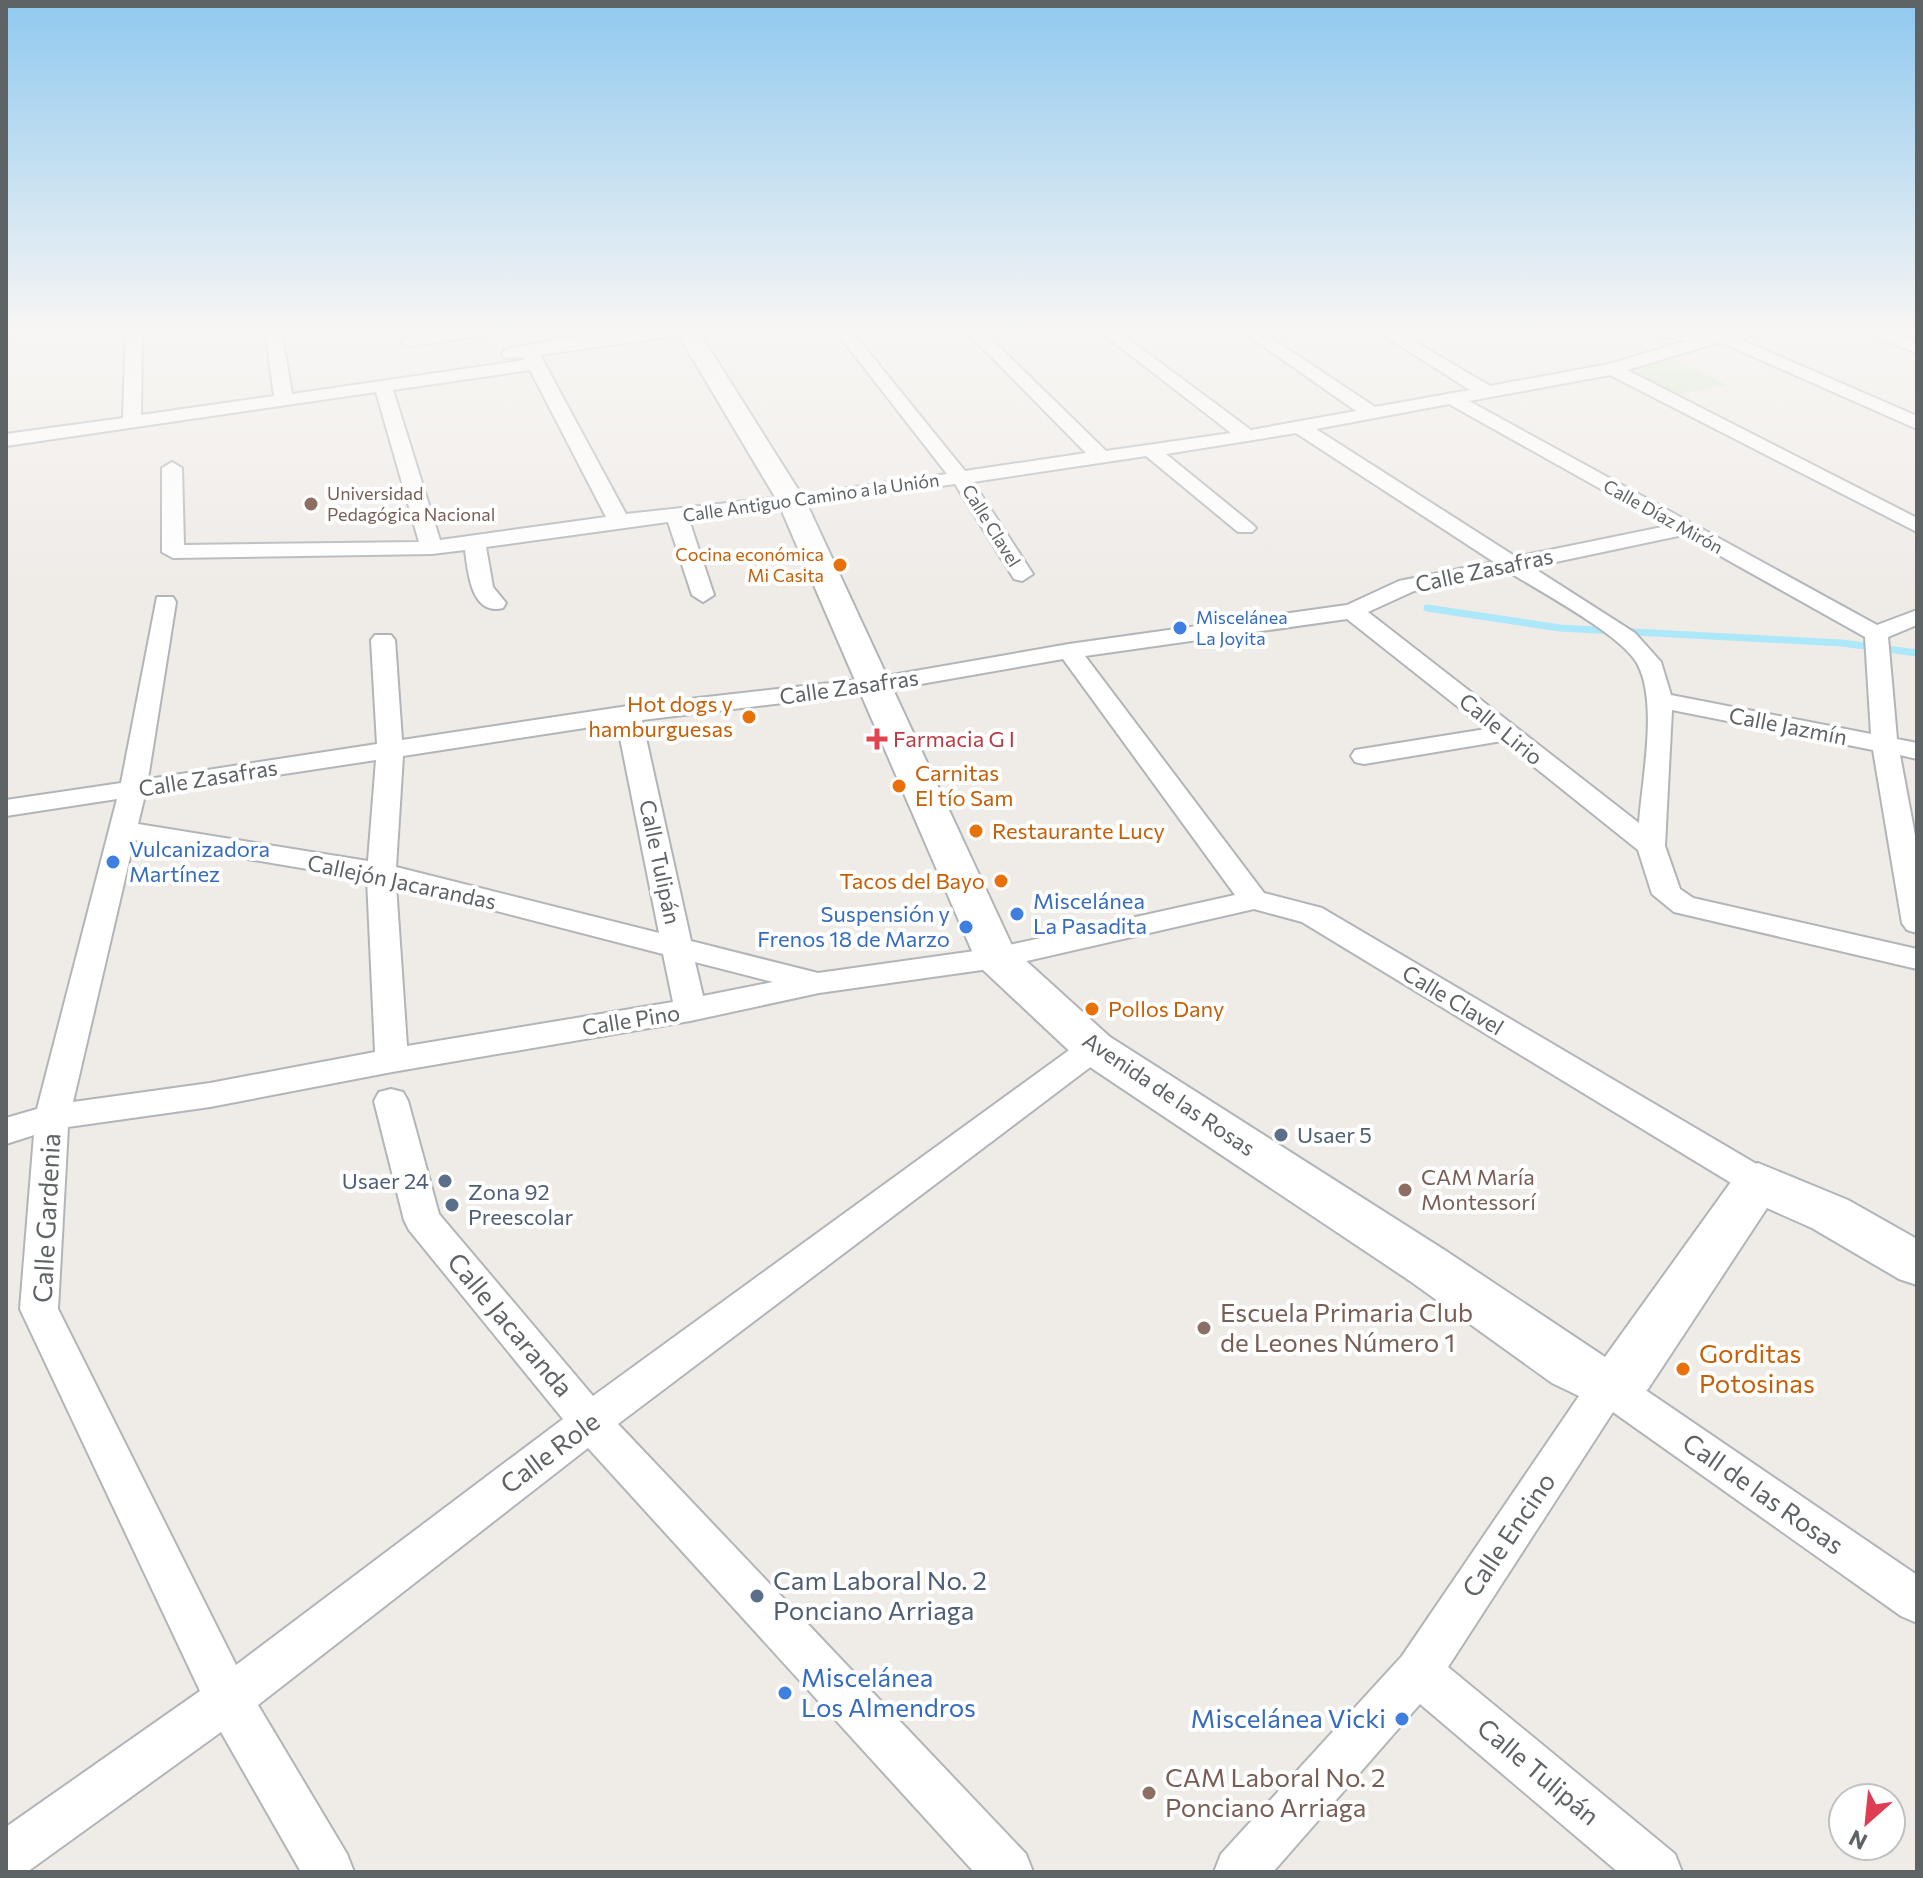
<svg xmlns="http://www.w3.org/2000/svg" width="1923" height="1878" font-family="Commissioner,sans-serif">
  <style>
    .green { fill: #cbe5c5 }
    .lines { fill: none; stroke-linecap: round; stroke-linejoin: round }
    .stream { stroke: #ace8f9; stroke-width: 7 }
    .street-casing { stroke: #b2b5b8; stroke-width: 4 }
    .secondary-casing { stroke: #b1b5b8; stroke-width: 4 }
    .street { fill: #fff; fill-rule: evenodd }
    .secondary { fill: #fff; fill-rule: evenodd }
    .education-dot { fill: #8d6e63; stroke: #fff; stroke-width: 3 }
    .food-dot { fill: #e8710a; stroke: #fff; stroke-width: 3 }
    .shop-dot { fill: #3f7fe0; stroke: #fff; stroke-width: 3 }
    .health-dot { fill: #e0444e; stroke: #fff; stroke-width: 3 }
    .service-dot { fill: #5c6f8a; stroke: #fff; stroke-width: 3 }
    .labels { text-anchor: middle; stroke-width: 8; stroke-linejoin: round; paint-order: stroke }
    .far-education-label { font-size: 18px; fill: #785e54; stroke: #fff; text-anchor: start }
    .far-street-label { font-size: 18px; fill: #5e6366; stroke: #fff }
    .far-food-label { font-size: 18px; fill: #c56008; stroke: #fff; text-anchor: end }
    .far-shop-label { font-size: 18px; fill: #366cbe; stroke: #fff; text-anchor: start }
    .street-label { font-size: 22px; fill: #5e6366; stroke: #fff }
    .food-label { font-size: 22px; fill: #c56008; stroke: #fff; text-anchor: start }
    .health-label { font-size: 22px; fill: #be3a42; stroke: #fff; text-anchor: start }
    .shop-label { font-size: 22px; fill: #366cbe; stroke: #fff; text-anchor: start }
    .service-label { font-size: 22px; fill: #4e5e75; stroke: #fff; text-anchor: start }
    .education-label { font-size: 22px; fill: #785e54; stroke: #fff; text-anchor: start }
    .near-street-label { font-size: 26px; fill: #5e6366; stroke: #fff }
    .near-education-label { font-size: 26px; fill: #785e54; stroke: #fff; text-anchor: start }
    .near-food-label { font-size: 26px; fill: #c56008; stroke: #fff; text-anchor: start }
    .near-service-label { font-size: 26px; fill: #4e5e75; stroke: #fff; text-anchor: start }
    .near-shop-label { font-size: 26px; fill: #366cbe; stroke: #fff; text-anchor: start }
  </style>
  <rect width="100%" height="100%" fill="#efebe7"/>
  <!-- green -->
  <path class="green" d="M 1666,355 L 1727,385 L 1666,396 L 1614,370 Z"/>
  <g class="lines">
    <!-- stream -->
    <path class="stream" d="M 1427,608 L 1560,628 L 1842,643 L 1917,653"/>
    <defs>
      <g id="street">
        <path d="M 6,329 L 36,329 L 28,334 L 6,336 Z"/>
        <path d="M 126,329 L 142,329 L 141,415 L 274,396 L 265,329 L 281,329 L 292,394 L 525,360 L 524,357 L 505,358 L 502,354 L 505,350 C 560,337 638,329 695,329 L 687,334 L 540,355 L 626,514 L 792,496 L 947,474 L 834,329 L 850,329 L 965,471 L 1086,453 L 964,329 L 981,329 L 1106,451 L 1231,433 L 1097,329 L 1115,329 L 1251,430 L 1356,411 L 1239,329 L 1258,329 L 1375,407 L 1470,390 L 1374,329 L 1393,329 L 1490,386 L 1609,364 L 1687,341 L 1644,333 L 1642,329 L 1674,329 L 1707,335 L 1729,329 L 1781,329 L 1773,334 L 1737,338 L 1917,416 L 1917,429 L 1720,342 L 1627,370 L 1917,518 L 1917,532 L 1610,375 L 1469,401 L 1877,625 L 1917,610 L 1917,625 L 1888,637 L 1897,739 L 1917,743 L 1917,759 L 1900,755 L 1917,846 L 1917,933 L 1907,930 L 1902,923 L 1873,750 L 1672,710 L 1665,846 L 1680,889 L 1693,898 L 1917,949 L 1917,969 L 1674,912 L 1652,894 L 1638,850 L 1502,741 L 1364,764 L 1355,762 L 1351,756 L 1355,750 L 1486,729 L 1347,619 L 1085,656 L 1264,893 L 1322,908 L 1770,1172 L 1776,1182 L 1770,1192 L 1758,1196 L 1746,1192 L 1302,922 L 1254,909 L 996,968 L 819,993 L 690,1021 L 392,1072 L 210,1107 L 68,1127 L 58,1309 L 236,1665 L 563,1419 L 409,1230 L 404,1220 L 374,1101 L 379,1092 L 391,1089 L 403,1092 L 408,1101 L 439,1214 L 593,1396 L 1083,1040 L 1094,1037 L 1105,1040 L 1110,1048 L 1105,1056 L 618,1424 L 1026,1854 L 1033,1872 L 974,1872 L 588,1448 L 258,1705 L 347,1854 L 354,1872 L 301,1872 L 221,1732 L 27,1872 L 6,1872 L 6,1827 L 200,1691 L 20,1309 L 34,1135 L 6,1144 L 6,1118 L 37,1109 L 117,799 L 6,816 L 6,800 L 121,783 L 157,597 L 173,597 L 176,602 L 148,779 L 377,744 L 371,640 L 375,635 L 391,635 L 395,640 L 402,740 L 628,706 L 875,678 L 1069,644 L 1347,605 L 1399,581 L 1494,562 L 1296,433 L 1166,454 L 1252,524 L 1256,528 L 1252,532 L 1238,532 L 1146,456 L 973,482 L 1033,574 L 1022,581 L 1014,579 L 955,484 L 689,520 L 714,595 L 703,602 L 692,595 L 668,522 L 486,547 L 493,587 L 506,603 L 503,608 C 471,616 468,572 465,550 L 432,554 L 173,558 L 162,552 L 162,468 L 172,462 L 182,468 L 184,545 L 419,542 L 376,392 L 6,446 L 6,434 L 123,418 ZM 530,370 L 606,517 L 440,540 L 393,390 ZM 1449,404 L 1667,526 L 1516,557 L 1316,429 ZM 1683,535 L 1865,637 L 1871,734 L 1671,695 L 1661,662 L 1635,633 L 1532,567 ZM 1509,572 C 1539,591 1624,636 1638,665 C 1658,704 1642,779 1639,823 L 1368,612 L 1414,591 ZM 1063,659 L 1235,895 L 996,948 L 818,973 L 691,941 L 642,720 L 875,692 ZM 617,723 L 659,933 L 396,867 L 403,756 ZM 376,760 L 368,861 L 138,824 L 145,795 ZM 134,840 L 367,879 L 375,1052 L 210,1083 L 73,1102 ZM 396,885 L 663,954 L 673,1002 L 407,1046 ZM 695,962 L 773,982 L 703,996 Z"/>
        <path d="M 460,329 L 501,329 L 493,334 L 409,346 L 401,341 L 409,336 Z"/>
        <path d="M 1856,329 L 1879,329 L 1917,342 L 1917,353 Z"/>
        <path d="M 1608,1369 L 1622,1374 L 1917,1575 L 1917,1623 L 1901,1616 L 1613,1412 L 1448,1667 L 1675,1854 L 1682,1872 L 1618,1872 L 1420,1704 L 1273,1872 L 1214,1872 L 1221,1854 L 1402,1656 L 1594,1374 Z"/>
      </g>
      <path id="secondary" d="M 675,329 L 697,329 L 806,502 L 1014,950 L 1110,1037 L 1446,1251 L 1605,1357 L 1741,1168 L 1758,1163 L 1848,1200 L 1917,1239 L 1917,1285 L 1899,1279 L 1812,1228 L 1767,1208 L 1648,1389 L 1628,1403 L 1608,1410 L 1552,1383 L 1410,1281 L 1078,1059 L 981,968 L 975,958 L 778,502 Z"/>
    </defs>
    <!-- street casing -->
    <use href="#street" class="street-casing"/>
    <!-- secondary casing -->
    <use href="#secondary" class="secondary-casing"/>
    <!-- street -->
    <use href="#street" class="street"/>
    <!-- secondary -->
    <use href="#secondary" class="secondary"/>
  </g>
  <!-- sky -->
  <linearGradient id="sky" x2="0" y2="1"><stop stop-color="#90c9ef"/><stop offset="0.56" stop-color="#f8f6f4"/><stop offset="1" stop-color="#f8f6f4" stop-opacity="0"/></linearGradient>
  <rect width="1923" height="592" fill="url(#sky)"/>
  <!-- markers -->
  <g class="education-dot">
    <circle cx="311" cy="504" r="8"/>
    <circle cx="1405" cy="1190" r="8"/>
    <circle cx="1204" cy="1328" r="8"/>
    <circle cx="1149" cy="1793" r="8"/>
  </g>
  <g class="food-dot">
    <circle cx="840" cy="565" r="8"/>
    <circle cx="749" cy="717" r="8"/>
    <circle cx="899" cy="786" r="8"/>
    <circle cx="976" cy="831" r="8"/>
    <circle cx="1001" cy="881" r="8"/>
    <circle cx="1092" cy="1009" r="8"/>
    <circle cx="1683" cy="1369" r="8"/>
  </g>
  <g class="shop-dot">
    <circle cx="1180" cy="628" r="8"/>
    <circle cx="113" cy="862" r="8"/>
    <circle cx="1017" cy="914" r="8"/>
    <circle cx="966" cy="927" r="8"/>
    <circle cx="785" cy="1693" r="8"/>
    <circle cx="1402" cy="1719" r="8"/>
  </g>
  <path class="health-dot" d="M873 727h8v8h8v8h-8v8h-8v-8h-8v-8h8z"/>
  <g class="service-dot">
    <circle cx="1281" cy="1135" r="8"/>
    <circle cx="445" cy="1181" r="8"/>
    <circle cx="452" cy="1205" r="8"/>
    <circle cx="757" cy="1596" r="8"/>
  </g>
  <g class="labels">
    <!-- far-education labels -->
    <g class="far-education-label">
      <text x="327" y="500">Universidad<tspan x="327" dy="21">Pedagógica Nacional</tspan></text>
    </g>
    <!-- far-street labels -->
    <g class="far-street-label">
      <text transform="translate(811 498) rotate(-8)" y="6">Calle Antiguo Camino a la Unión</text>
      <text transform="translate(1663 517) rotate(29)" y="6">Calle Díaz Mirón</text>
      <text transform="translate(991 526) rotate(58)" y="6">Calle Clavel</text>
    </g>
    <!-- far-food labels -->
    <g class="far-food-label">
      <text x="824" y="561">Cocina económica<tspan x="824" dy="21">Mi Casita</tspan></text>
    </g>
    <!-- far-shop labels -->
    <g class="far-shop-label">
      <text x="1196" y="624">Miscelánea<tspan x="1196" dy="21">La Joyita</tspan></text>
    </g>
    <!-- street labels -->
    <g class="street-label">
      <text transform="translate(1484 570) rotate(-12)" y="8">Calle Zasafras</text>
      <text transform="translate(849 687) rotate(-8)" y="8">Calle Zasafras</text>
      <text transform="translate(1788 726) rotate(11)" y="8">Calle Jazmín</text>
      <text transform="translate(1501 729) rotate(39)" y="8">Calle Lirio</text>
      <text transform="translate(208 778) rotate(-9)" y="8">Calle Zasafras</text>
      <text transform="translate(660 862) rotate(78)" y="8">Calle Tulipán</text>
      <text transform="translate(402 882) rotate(12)" y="8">Callejón Jacarandas</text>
      <text transform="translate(1453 1000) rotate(31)" y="8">Calle Clavel</text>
      <text transform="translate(631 1020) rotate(-9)" y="8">Calle Pino</text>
      <text transform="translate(1169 1094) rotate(34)" y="8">Avenida de las Rosas</text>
    </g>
    <!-- food labels -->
    <g class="food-label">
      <text x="733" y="712" text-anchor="end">Hot dogs y<tspan x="733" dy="25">hamburguesas</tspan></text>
      <text x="915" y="781">Carnitas<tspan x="915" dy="25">El tío Sam</tspan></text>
      <text x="992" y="839">Restaurante Lucy</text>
      <text x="985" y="889" text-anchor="end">Tacos del Bayo</text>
      <text x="1108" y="1017">Pollos Dany</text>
    </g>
    <!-- health labels -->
    <g class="health-label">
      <text x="893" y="747">Farmacia G I</text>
    </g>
    <!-- shop labels -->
    <g class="shop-label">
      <text x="129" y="857">Vulcanizadora<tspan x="129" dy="25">Martínez</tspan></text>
      <text x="1033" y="909">Miscelánea<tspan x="1033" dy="25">La Pasadita</tspan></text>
      <text x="950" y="922" text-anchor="end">Suspensión y<tspan x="950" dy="25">Frenos 18 de Marzo</tspan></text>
    </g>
    <!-- service labels -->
    <g class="service-label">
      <text x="1297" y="1143">Usaer 5</text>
      <text x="429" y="1189" text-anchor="end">Usaer 24</text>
      <text x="468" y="1200">Zona 92<tspan x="468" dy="25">Preescolar</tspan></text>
    </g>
    <!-- education labels -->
    <g class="education-label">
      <text x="1421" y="1185">CAM María<tspan x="1421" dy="25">Montessorí</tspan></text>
    </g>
    <!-- near-street labels -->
    <g class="near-street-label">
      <text transform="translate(47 1218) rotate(-87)" y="9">Calle Gardenia</text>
      <text transform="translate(510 1325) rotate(50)" y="9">Calle Jacaranda</text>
      <text transform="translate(550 1453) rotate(-37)" y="9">Calle Role</text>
      <text transform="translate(1763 1494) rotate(35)" y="9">Call de las Rosas</text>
      <text transform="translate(1509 1535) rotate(-56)" y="9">Calle Encino</text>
      <text transform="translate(1538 1772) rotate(40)" y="9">Calle Tulipán</text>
    </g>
    <!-- near-education labels -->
    <g class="near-education-label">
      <text x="1220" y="1322">Escuela Primaria Club<tspan x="1220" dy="30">de Leones Número 1</tspan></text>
      <text x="1165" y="1787">CAM Laboral No. 2<tspan x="1165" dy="30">Ponciano Arriaga</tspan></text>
    </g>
    <!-- near-food labels -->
    <g class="near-food-label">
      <text x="1699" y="1363">Gorditas<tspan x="1699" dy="30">Potosinas</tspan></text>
    </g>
    <!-- near-service labels -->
    <g class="near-service-label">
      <text x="773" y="1590">Cam Laboral No. 2<tspan x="773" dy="30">Ponciano Arriaga</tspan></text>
    </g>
    <!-- near-shop labels -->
    <g class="near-shop-label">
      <text x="801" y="1687">Miscelánea<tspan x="801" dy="30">Los Almendros</tspan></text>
      <text x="1386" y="1728" text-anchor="end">Miscelánea Vicki</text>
    </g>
  </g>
  <!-- border -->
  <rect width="1923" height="1878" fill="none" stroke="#5e6366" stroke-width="16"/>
  <!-- north arrow -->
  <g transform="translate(1867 1822) rotate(207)"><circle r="38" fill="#ffffff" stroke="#bfc1c2" stroke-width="2"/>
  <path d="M0-6L14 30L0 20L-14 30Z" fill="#de3d52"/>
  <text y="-12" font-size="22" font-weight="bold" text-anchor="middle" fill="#5e6366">N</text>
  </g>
</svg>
